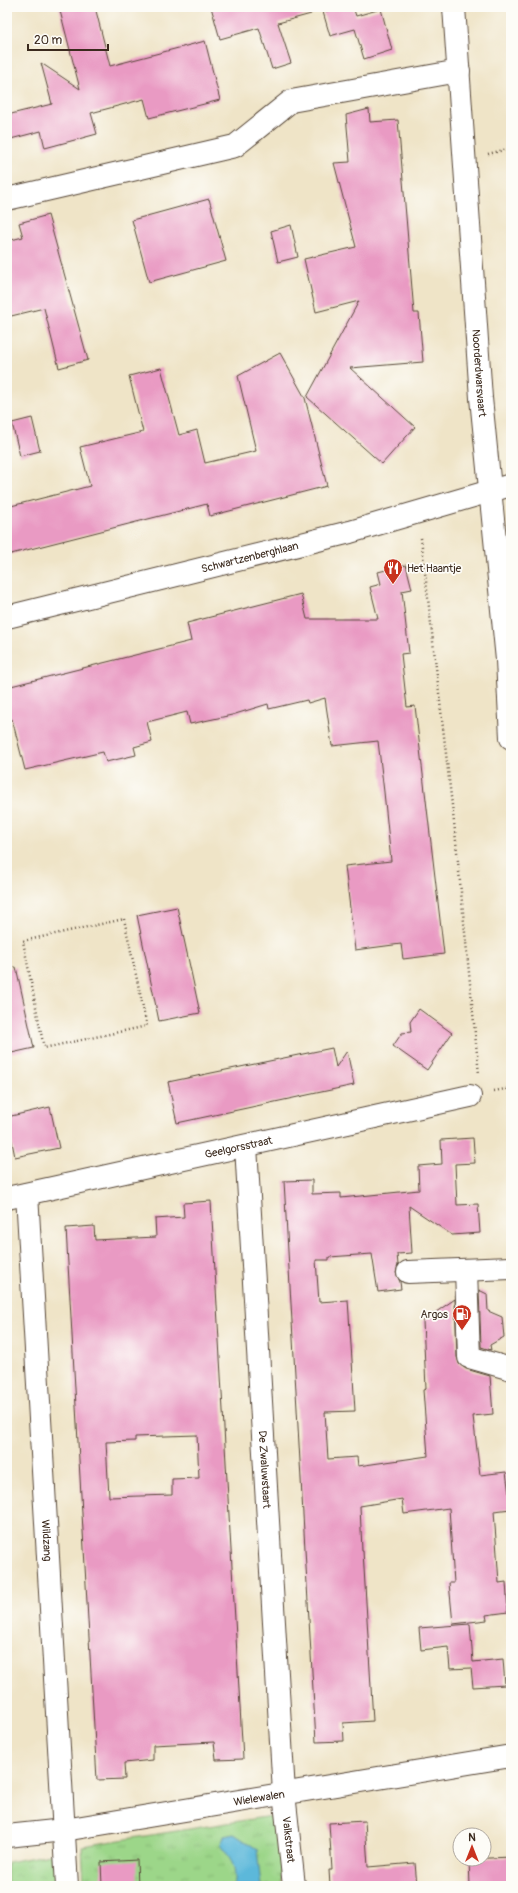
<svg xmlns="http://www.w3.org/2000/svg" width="518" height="1893" font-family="Pangolin,sans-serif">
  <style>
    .grass { fill: url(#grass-tufts); stroke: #6c8054 }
    .water { fill: #5cb8da; stroke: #4c717c }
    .building { fill: #e99ac3; fill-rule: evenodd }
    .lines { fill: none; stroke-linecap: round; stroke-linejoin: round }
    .minor-casing { stroke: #564637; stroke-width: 24 }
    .major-casing { stroke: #564637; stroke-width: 24 }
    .path { stroke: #564637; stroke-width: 2.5; stroke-dasharray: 1 3; stroke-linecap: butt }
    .minor { stroke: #fff; stroke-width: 22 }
    .major { stroke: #fff; stroke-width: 22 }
    .labels { text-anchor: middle; stroke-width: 3.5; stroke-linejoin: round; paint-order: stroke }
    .street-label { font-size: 11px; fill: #3b2a1e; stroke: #fdfcf7 }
    .poi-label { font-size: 11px; fill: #3b2a1e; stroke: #fdfcf7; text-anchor: start }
  </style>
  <defs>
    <pattern id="grass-tufts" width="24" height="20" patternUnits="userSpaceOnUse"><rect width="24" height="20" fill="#9cd689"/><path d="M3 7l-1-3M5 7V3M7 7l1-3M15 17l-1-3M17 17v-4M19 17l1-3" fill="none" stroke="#87b876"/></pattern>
  </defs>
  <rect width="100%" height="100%" fill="#fdfcf7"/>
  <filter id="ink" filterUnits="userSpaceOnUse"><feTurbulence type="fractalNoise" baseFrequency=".025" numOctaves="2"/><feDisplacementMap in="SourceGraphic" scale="8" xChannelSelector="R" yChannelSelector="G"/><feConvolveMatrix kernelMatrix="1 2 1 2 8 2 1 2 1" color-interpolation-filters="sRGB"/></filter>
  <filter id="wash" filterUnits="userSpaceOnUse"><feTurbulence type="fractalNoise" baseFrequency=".012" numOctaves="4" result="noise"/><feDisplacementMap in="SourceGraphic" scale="16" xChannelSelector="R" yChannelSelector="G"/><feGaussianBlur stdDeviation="0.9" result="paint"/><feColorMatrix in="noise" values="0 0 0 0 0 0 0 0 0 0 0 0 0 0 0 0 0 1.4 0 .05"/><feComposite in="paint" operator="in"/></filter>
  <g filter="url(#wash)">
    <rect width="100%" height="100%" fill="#efe4c7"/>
    <!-- grass -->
    <g class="grass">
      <path d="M 271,1816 L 277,1822 L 282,1886 L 84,1886 L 82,1846 Z"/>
      <path d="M 56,1853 L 57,1886 L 7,1886 L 7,1862 Z"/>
    </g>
    <!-- water -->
    <path class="water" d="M 234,1834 L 257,1849 L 261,1886 L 234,1886 C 238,1871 230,1856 221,1844 L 224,1836 Z"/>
    <g id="blocks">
      <!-- building -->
      <g class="building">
        <path d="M 59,7 L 95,7 L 110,66 L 205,41 L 220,100 L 149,118 L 144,99 L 91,113 L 97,134 L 45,148 L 41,131 L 7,140 L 7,115 L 52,104 L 41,63 L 80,89 Z"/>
        <path d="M 211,7 L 310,7 L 311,14 L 278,23 L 291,63 L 272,69 L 259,28 L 220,39 Z"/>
        <path d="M 341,7 L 353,7 L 356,16 L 381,9 L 392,50 L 364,59 L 355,29 L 330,36 L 323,12 Z"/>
        <path d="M 369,109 L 370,122 L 398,120 L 414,313 L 419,313 L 423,362 L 350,368 L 415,427 L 382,464 L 307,397 L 359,301 L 316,312 L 304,259 L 356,247 L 334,163 L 350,162 L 346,115 Z"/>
        <path d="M 209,199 L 226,261 L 149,282 L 132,220 Z"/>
        <path d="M 48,215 L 88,360 L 59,368 L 44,308 L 7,317 L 7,241 L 23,237 L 19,223 Z"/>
        <path d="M 291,225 L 298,257 L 278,262 L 271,231 Z"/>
        <path d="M 280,353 L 305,398 L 327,486 L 210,516 L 207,504 L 7,555 L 7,507 L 90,486 L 80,447 L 143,432 L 129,376 L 161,368 L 179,435 L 197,430 L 205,463 L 256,451 L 238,376 Z"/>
        <path d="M 32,418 L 40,451 L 20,456 L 12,423 Z"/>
        <path d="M 406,565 L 412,589 L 402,591 L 409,653 L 401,654 L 407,707 L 415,706 L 444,954 L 403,959 L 401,944 L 355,950 L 345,866 L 391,861 L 384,792 L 378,741 L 332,746 L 325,698 L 308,703 L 307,700 L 269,709 L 268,704 L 232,715 L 190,724 L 187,712 L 147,722 L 152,742 L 134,747 L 136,755 L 106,762 L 103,752 L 25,770 L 12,719 L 7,720 L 7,687 L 191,641 L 187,623 L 301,594 L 307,619 L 378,619 L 370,587 L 381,584 L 378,572 Z"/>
        <path d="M 177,907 L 200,1013 L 159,1021 L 137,915 Z"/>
        <path d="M 16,967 L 34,1048 L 7,1054 L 7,968 Z"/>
        <path d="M 419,1009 L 452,1033 L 427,1070 L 393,1046 L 402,1033 L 411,1032 L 410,1022 Z"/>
        <path d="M 332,1048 L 336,1067 L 347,1051 L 354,1085 L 177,1123 L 168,1082 Z"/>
        <path d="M 50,1107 L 59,1148 L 15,1157 L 7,1117 Z"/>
        <path d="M 473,1138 L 475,1163 L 455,1164 L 457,1205 L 478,1204 L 480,1233 L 452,1235 L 409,1206 L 412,1253 L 397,1254 L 398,1265 L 396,1273 L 400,1282 L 401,1289 L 378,1292 L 372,1254 L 329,1257 L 329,1260 L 316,1260 L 319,1302 L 348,1300 L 352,1360 L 355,1411 L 325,1412 L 328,1459 L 357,1457 L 358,1466 L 428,1456 L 423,1390 L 426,1389 L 423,1321 L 455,1299 L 457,1357 L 459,1364 L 466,1369 L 490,1376 L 493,1414 L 473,1416 L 480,1475 L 506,1472 L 511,1509 L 494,1511 L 499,1583 L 506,1582 L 508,1612 L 486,1615 L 487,1620 L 453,1624 L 449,1583 L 454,1583 L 449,1508 L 404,1514 L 402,1499 L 360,1506 L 362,1551 L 363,1551 L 373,1721 L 343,1723 L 344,1741 L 316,1742 L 284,1181 L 312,1180 L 312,1194 L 341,1193 L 341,1198 L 419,1190 L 418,1166 L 442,1164 L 441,1140 Z"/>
        <path d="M 211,1201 L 243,1759 L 216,1760 L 214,1742 L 153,1745 L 153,1760 L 124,1763 L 125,1779 L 97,1780 L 66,1228 L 94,1226 L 95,1240 L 156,1237 L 155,1219 L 184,1217 L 183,1203 ZM 197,1435 L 199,1478 L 172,1479 L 172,1495 L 109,1497 L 106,1442 L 135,1441 L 135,1437 Z"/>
        <path d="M 479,1290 L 487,1294 L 488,1311 L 502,1317 L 504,1337 L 490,1345 L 491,1350 L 481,1347 Z"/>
        <path d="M 470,1624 L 473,1662 L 503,1659 L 505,1685 L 473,1687 L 471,1668 L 450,1669 L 448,1647 L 421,1650 L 419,1628 Z"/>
        <path d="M 365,1821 L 368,1867 L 415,1863 L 417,1886 L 330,1886 L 329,1870 L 332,1870 L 329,1823 Z"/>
        <path d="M 511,1857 L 511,1883 L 500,1884 L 500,1886 L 470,1886 L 469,1859 Z"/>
        <path d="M 137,1860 L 138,1886 L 102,1886 L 101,1862 Z"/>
      </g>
    </g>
  </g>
  <g filter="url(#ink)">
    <use href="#blocks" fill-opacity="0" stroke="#564637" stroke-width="1"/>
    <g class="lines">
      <defs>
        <g id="minor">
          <path d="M 7,199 L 235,146 L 291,101 L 459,71"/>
          <path id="s1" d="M 7,617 L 350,532 L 511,485"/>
          <path id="s2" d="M 246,1146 L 284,1793 L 294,1886"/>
          <path id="s3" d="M 27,1194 L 67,1886"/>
          <path id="s4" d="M 7,1198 L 470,1096"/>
          <path d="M 466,1270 L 469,1357 L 511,1369"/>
          <path d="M 408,1272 L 511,1268"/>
          <path id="s5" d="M 7,1836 L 64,1830 L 511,1756"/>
        </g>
        <g id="major">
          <path id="s6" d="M 454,7 L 481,398 L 507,660 L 511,738"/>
        </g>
      </defs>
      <!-- minor casing -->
      <use href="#minor" class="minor-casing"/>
      <!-- major casing -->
      <use href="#major" class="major-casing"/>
      <!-- path -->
      <g class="path">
        <path d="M 488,154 L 511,148"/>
        <path d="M 421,538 L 455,831 L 479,1074"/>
        <path d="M 124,919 L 147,1026 L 44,1048 L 23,941 Z"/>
        <path d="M 494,1091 L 511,1088"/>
      </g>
      <!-- minor -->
      <use href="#minor" class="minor"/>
      <!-- major -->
      <use href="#major" class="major"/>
    </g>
  </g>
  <!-- icons -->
  <defs>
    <symbol id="restaurant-pin" viewBox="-11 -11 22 30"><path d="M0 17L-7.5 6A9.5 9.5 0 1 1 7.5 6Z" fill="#c8321e" stroke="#fdfcf7"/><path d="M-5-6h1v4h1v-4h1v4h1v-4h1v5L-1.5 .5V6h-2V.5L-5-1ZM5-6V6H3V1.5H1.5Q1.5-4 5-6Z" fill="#fff"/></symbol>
    <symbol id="fuel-pin" viewBox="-11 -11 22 30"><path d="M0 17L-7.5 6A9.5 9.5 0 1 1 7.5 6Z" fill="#c8321e" stroke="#fdfcf7"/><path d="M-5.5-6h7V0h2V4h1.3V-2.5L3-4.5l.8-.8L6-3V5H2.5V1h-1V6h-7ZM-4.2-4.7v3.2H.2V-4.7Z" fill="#fff"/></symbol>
  </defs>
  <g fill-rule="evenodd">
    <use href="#restaurant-pin" x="382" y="557" width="22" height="30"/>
    <use href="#fuel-pin" x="451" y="1303" width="22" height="30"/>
  </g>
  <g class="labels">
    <!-- street labels -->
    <g class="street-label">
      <text dy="4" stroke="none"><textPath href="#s6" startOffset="367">Noorderdwarsvaart</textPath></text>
      <text dy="4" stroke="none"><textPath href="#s1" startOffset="250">Schwartzenberghlaan</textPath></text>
      <text dy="4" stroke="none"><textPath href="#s4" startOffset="237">Geelgorsstraat</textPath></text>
      <text dy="4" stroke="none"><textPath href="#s2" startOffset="324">De Zwaluwstaart</textPath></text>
      <text dy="4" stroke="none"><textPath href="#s3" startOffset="347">Wildzang</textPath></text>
      <text dy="4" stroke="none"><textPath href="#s5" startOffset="255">Wielewalen</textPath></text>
      <text dy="4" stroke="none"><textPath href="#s2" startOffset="695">Valkstraat</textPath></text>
    </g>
    <!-- poi labels -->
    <g class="poi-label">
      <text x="407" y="572">Het Haantje</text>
      <text x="448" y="1318" text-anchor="end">Argos</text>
    </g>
  </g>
  <!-- margin -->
  <rect width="518" height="1893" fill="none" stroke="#fdfcf7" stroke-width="24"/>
  <!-- north arrow -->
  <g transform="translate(472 1847)"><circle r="19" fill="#fdfcf7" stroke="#afa8a0"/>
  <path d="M0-3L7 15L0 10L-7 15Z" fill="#c8321e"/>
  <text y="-6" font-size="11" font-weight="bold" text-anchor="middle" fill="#3b2a1e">N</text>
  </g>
  <!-- scale -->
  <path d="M28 44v6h80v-6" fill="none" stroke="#3b2a1e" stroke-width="2"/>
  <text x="34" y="44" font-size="12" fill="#3b2a1e" stroke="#fdfcf7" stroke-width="3" paint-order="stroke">20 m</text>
</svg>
